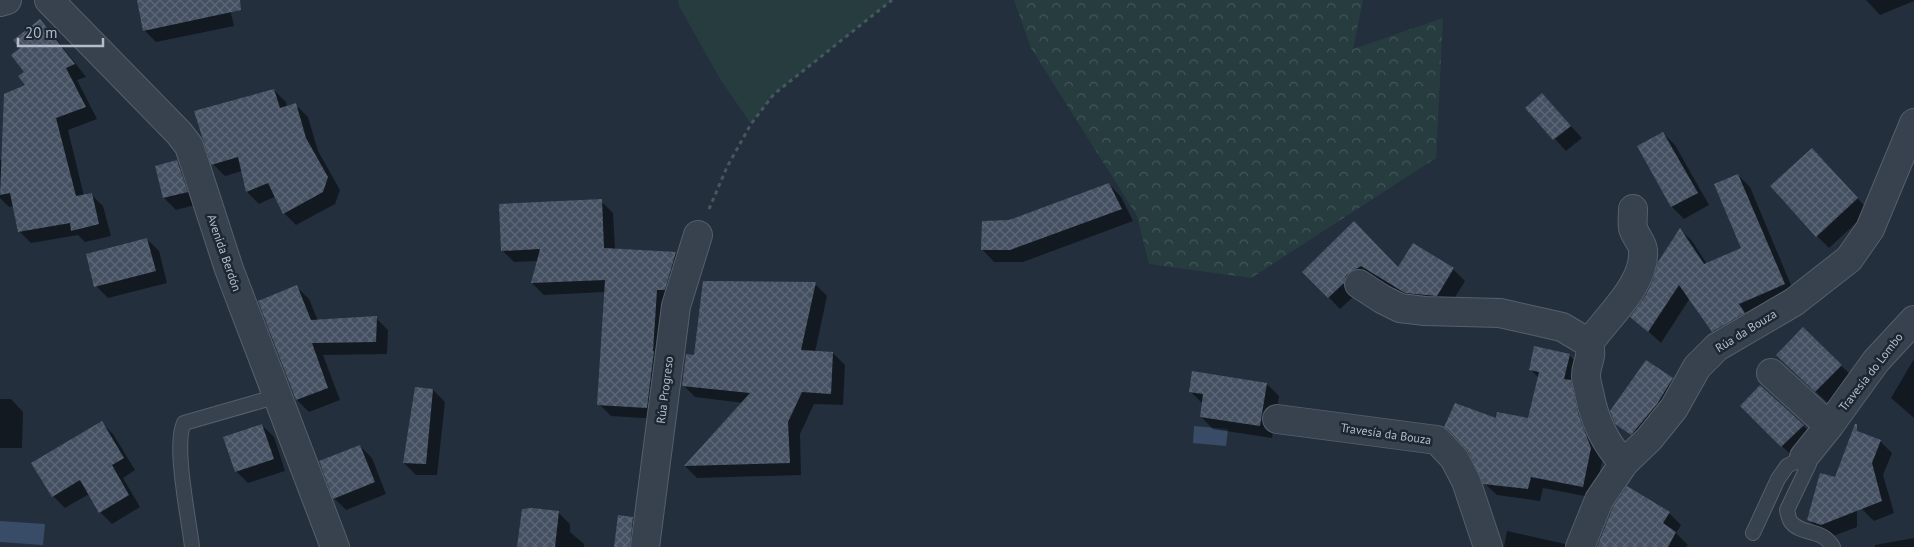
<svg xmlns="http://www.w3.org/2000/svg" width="1914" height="547" font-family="'PT Sans',sans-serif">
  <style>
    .grass { fill: #263c3f }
    .forest { fill: url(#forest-crowns) }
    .water { fill: #394c67 }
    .shadow { fill: #0007 }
    .building { fill: url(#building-cross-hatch) }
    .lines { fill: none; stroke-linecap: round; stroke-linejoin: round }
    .service-casing { stroke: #565f6c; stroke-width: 16 }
    .minor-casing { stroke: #565f6c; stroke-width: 30 }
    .path { stroke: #44595c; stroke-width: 3; stroke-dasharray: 4 4; stroke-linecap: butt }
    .service { stroke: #38414e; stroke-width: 14 }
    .minor { stroke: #38414e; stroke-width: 28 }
    .labels { text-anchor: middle; stroke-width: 5; stroke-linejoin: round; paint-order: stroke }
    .street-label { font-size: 12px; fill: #b4bcc9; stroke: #1d2633 }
  </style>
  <defs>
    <pattern id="forest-crowns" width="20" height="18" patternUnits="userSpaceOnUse" patternTransform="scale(1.25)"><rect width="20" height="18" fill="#263c3f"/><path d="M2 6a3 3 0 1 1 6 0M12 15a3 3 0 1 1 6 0" fill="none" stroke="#435659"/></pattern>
    <pattern id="building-cross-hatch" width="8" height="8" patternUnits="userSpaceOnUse" patternTransform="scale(1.25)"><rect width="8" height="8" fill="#455162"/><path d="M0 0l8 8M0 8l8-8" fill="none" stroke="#5d6877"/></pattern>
  </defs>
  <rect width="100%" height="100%" fill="#242f3e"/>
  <!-- grass -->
  <path class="grass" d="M 678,0 L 892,0 L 774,94 L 751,124 L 720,79 L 679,6 Z"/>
  <!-- forest -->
  <path class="forest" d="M 1014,0 L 1363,0 L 1353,49 L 1443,18 L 1436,158 L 1251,278 L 1149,264 L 1137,216 L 1031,48 Z"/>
  <!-- water -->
  <g class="water">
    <path d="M 1194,426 L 1228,429 L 1226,446 L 1193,443 Z"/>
    <path d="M 0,521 L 45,524 L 43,545 L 0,542 Z"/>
  </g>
  <!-- shadow -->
  <g class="shadow">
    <path d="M 138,0 L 228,0 L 234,26 L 156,42 L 144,30 Z"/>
    <path d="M 1866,0 L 1914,0 L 1914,1 L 1880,15 Z"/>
    <path d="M 40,21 L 52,33 L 86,77 L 77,80 L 97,119 L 68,130 L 84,196 L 91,194 L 103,206 L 111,236 L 85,242 L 78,235 L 31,243 L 19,231 L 14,206 L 9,207 L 0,198 L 0,160 L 2,160 L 26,85 L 22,49 Z"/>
    <path d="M 274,90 L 286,102 L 287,107 L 296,105 L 308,117 L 318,151 L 340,190 L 335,204 L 296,225 L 284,213 L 276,196 L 259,204 L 247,192 L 242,171 L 225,176 L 213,164 Z"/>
    <path d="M 1542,95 L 1582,138 L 1566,151 L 1527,108 Z"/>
    <path d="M 1663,133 L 1675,145 L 1709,205 L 1684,219 L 1672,207 L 1638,147 Z"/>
    <path d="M 1824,161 L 1869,211 L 1829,248 L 1817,236 Z"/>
    <path d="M 177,162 L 189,174 L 199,204 L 176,210 L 164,198 L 156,167 Z"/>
    <path d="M 1738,175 L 1750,187 L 1796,297 L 1725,343 L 1713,331 L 1690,298 L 1661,343 L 1632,317 L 1647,295 L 1681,230 L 1692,241 L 1707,264 L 1743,249 Z"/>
    <path d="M 1109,184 L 1121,197 L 1133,221 L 1023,262 L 994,262 L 982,249 L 1009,222 Z"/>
    <path d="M 601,201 L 613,213 L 615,250 L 676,253 L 688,265 L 659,419 L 611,416 L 599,404 L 605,292 L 544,295 L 532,283 L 538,261 L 514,262 L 502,250 Z"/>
    <path d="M 1354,223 L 1398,269 L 1453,269 L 1465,281 L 1449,307 L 1418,304 L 1374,277 L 1358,287 L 1355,295 L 1340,309 L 1304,272 Z"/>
    <path d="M 147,239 L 159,251 L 167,283 L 108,298 L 96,286 Z"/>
    <path d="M 815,284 L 827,296 L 815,352 L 833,353 L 845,365 L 843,405 L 814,404 L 800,434 L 801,475 L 697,478 L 685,466 L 744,403 L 695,397 L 683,385 L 695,357 Z"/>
    <path d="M 297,287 L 309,299 L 318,321 L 376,318 L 388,330 L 387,354 L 323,355 L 340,400 L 309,412 L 297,400 L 260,302 Z"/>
    <path d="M 1803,329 L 1853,377 L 1828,403 L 1789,367 Z"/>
    <path d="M 1569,355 L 1581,367 L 1601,456 L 1602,461 L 1595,498 L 1543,488 L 1540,501 L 1497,495 L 1484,483 L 1469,450 L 1445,426 L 1497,420 L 1529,419 L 1539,378 L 1530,369 Z"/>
    <path d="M 1914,359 L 1914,418 L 1891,398 Z"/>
    <path d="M 1672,379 L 1684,391 L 1643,446 L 1626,433 L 1635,439 L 1637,437 L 1625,429 L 1625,431 L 1616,423 Z"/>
    <path d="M 1267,384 L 1279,396 L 1272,438 L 1213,429 L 1201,417 L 1203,404 L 1191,392 Z"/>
    <path d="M 1761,386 L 1815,437 L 1794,458 L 1741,406 Z"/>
    <path d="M 433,390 L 445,402 L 437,475 L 416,475 L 404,463 Z"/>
    <path d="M 0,399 L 11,399 L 23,412 L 22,448 L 0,448 Z"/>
    <path d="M 101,422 L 113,434 L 135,470 L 123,478 L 140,507 L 112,524 L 100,512 L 89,494 L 65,508 L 53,496 Z"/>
    <path d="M 262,425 L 274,437 L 285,471 L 248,483 L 236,471 Z"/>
    <path d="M 1880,441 L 1892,453 L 1883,475 L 1894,513 L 1874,521 L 1862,509 L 1857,498 L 1857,527 L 1833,536 L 1821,532 L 1809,520 Z"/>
    <path d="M 360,446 L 372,458 L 386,494 L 346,510 L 334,498 Z"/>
    <path d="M 558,512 L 570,524 L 570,532 L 584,544 L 584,547 L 518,547 Z"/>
    <path d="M 1669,513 L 1681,525 L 1676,533 L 1688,545 L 1686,547 L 1598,547 Z"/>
    <path d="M 633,518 L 645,530 L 642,547 L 615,547 Z"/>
    <path d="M 1507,531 L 1565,544 L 1567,547 L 1504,547 Z"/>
    <path d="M 1914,538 L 1914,547 L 1875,547 L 1875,545 Z"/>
  </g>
  <!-- building -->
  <g class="building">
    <path d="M 137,0 L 240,0 L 241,10 L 143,31 Z"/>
    <path d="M 40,19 L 75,64 L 66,68 L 86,107 L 56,118 L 76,196 L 92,193 L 99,224 L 71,231 L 70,223 L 18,232 L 10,193 L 0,195 L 4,94 L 25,85 L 18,76 L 24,72 L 11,55 L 20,48 L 13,40 Z"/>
    <path d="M 274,89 L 280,108 L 296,103 L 306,138 L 328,177 L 323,192 L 283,214 L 268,183 L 246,192 L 238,157 L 211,165 L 194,111 Z"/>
    <path d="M 1542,93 L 1571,126 L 1553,140 L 1525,108 Z"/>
    <path d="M 1663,132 L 1698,193 L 1671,207 L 1637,146 Z"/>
    <path d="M 1812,148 L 1858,198 L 1816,237 L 1770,186 Z"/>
    <path d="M 177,160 L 188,192 L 163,198 L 155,166 Z"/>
    <path d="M 1738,174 L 1785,284 L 1739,304 L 1745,313 L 1712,332 L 1679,285 L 1648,332 L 1630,317 L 1646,295 L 1653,280 L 1658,262 L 1680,228 L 1704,264 L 1741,248 L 1714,184 Z"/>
    <path d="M 1109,183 L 1122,209 L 1010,250 L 981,250 L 982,221 L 1009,220 Z"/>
    <path d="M 602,199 L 604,248 L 676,252 L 665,290 L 657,290 L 653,351 L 654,351 L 647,408 L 597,405 L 605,280 L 531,283 L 540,249 L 501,251 L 499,204 Z"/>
    <path d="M 1354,221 L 1398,267 L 1413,243 L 1454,268 L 1437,296 L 1405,293 L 1361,266 L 1346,275 L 1344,283 L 1328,298 L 1302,272 Z"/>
    <path d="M 147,238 L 156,271 L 94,287 L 86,254 Z"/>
    <path d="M 703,281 L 816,282 L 801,350 L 833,352 L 831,394 L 802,392 L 788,422 L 790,463 L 684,466 L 750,393 L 682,386 L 686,354 L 694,355 Z"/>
    <path d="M 297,285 L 311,320 L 377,316 L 376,342 L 312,343 L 328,388 L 296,400 L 258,301 Z"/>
    <path d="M 1803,327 L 1842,365 L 1815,392 L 1776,355 Z"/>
    <path d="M 1534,346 L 1570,354 L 1564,379 L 1571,380 L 1579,416 L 1591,448 L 1583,487 L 1531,477 L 1528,489 L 1483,484 L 1468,451 L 1448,429 L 1444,427 L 1455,403 L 1496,418 L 1497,412 L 1528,418 L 1539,372 L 1529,370 Z"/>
    <path d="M 1646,360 L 1673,378 L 1657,404 L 1631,435 L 1615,424 L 1610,411 Z"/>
    <path d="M 1192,371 L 1267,383 L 1260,426 L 1200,417 L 1203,394 L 1189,392 Z"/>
    <path d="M 1760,385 L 1804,425 L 1781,447 L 1740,406 Z"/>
    <path d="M 415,387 L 433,389 L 426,464 L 403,463 Z"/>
    <path d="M 102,421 L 124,458 L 112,465 L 129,495 L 99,513 L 80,480 L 52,497 L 31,463 Z"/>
    <path d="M 262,424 L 274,459 L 235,472 L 223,437 Z"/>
    <path d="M 1855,424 L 1857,424 L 1857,431 L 1881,440 L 1872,463 L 1882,501 L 1821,525 L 1807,520 L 1820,473 L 1835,477 Z"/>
    <path d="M 360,445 L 375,482 L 333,499 L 319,461 Z"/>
    <path d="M 1627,486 L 1670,512 L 1663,523 L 1676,532 L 1668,547 L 1597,547 L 1613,507 Z"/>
    <path d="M 532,508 L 559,511 L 555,547 L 517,547 L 522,509 Z"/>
    <path d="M 618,515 L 633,517 L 630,547 L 614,547 Z"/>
  </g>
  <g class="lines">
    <defs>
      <g id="service">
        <path d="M 1753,533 L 1778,479 L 1787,466 L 1804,457 L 1809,464 L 1787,510 C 1788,514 1789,520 1791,522 C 1802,536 1821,527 1833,547"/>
        <path d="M 192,547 C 189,519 173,445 184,423 L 278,396"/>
      </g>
      <g id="minor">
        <path d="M 49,0 L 179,133 L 189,146 L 229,269 L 335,547"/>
        <path d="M 0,2 L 7,0"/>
        <path d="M 1359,284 L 1382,299 L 1400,308 L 1425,311 L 1500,313 L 1562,327 L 1589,343 C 1593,360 1586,362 1586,376 C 1586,381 1588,387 1589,392 C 1594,419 1604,443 1624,463"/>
        <path d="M 1589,343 C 1607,317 1646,284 1643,250 C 1642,242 1635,236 1633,228 C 1632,223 1633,215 1633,209"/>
        <path d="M 1771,373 L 1829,426"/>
        <path d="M 1277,419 L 1437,440 L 1454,458 L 1466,481 L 1488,547"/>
        <path d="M 1804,457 L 1829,426 L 1876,361 L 1914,320"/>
        <path d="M 645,547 L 676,306 L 698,235"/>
        <path d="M 1580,547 L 1599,500 L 1624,463 L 1649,439 L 1674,408 L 1697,367 L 1717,347 L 1794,302 L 1849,259 L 1870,229 L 1914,123"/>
      </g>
    </defs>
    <!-- service casing -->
    <use href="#service" class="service-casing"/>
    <!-- minor casing -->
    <use href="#minor" class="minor-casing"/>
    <!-- path -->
    <path class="path" d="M 709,209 L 727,167 L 751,124 L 774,94 L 892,0"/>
    <!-- service -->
    <use href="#service" class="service"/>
    <!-- minor -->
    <use href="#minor" class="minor"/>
  </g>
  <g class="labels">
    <!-- street labels -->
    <g class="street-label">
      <text transform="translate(224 253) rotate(71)" y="4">Avenida Berdón</text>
      <text transform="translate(1746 331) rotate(-32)" y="4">Rúa da Bouza</text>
      <text transform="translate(1871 372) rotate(-52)" y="4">Travesía do Lombo</text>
      <text transform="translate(665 390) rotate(-83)" y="4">Rúa Progreso</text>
      <text transform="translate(1386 434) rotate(8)" y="4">Travesía da Bouza</text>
    </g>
  </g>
  <!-- scale -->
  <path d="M18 38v8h85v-8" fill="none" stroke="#b4bcc9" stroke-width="2.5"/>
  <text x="25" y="38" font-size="15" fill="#b4bcc9" stroke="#1d2633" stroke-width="4" paint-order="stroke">20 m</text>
</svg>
